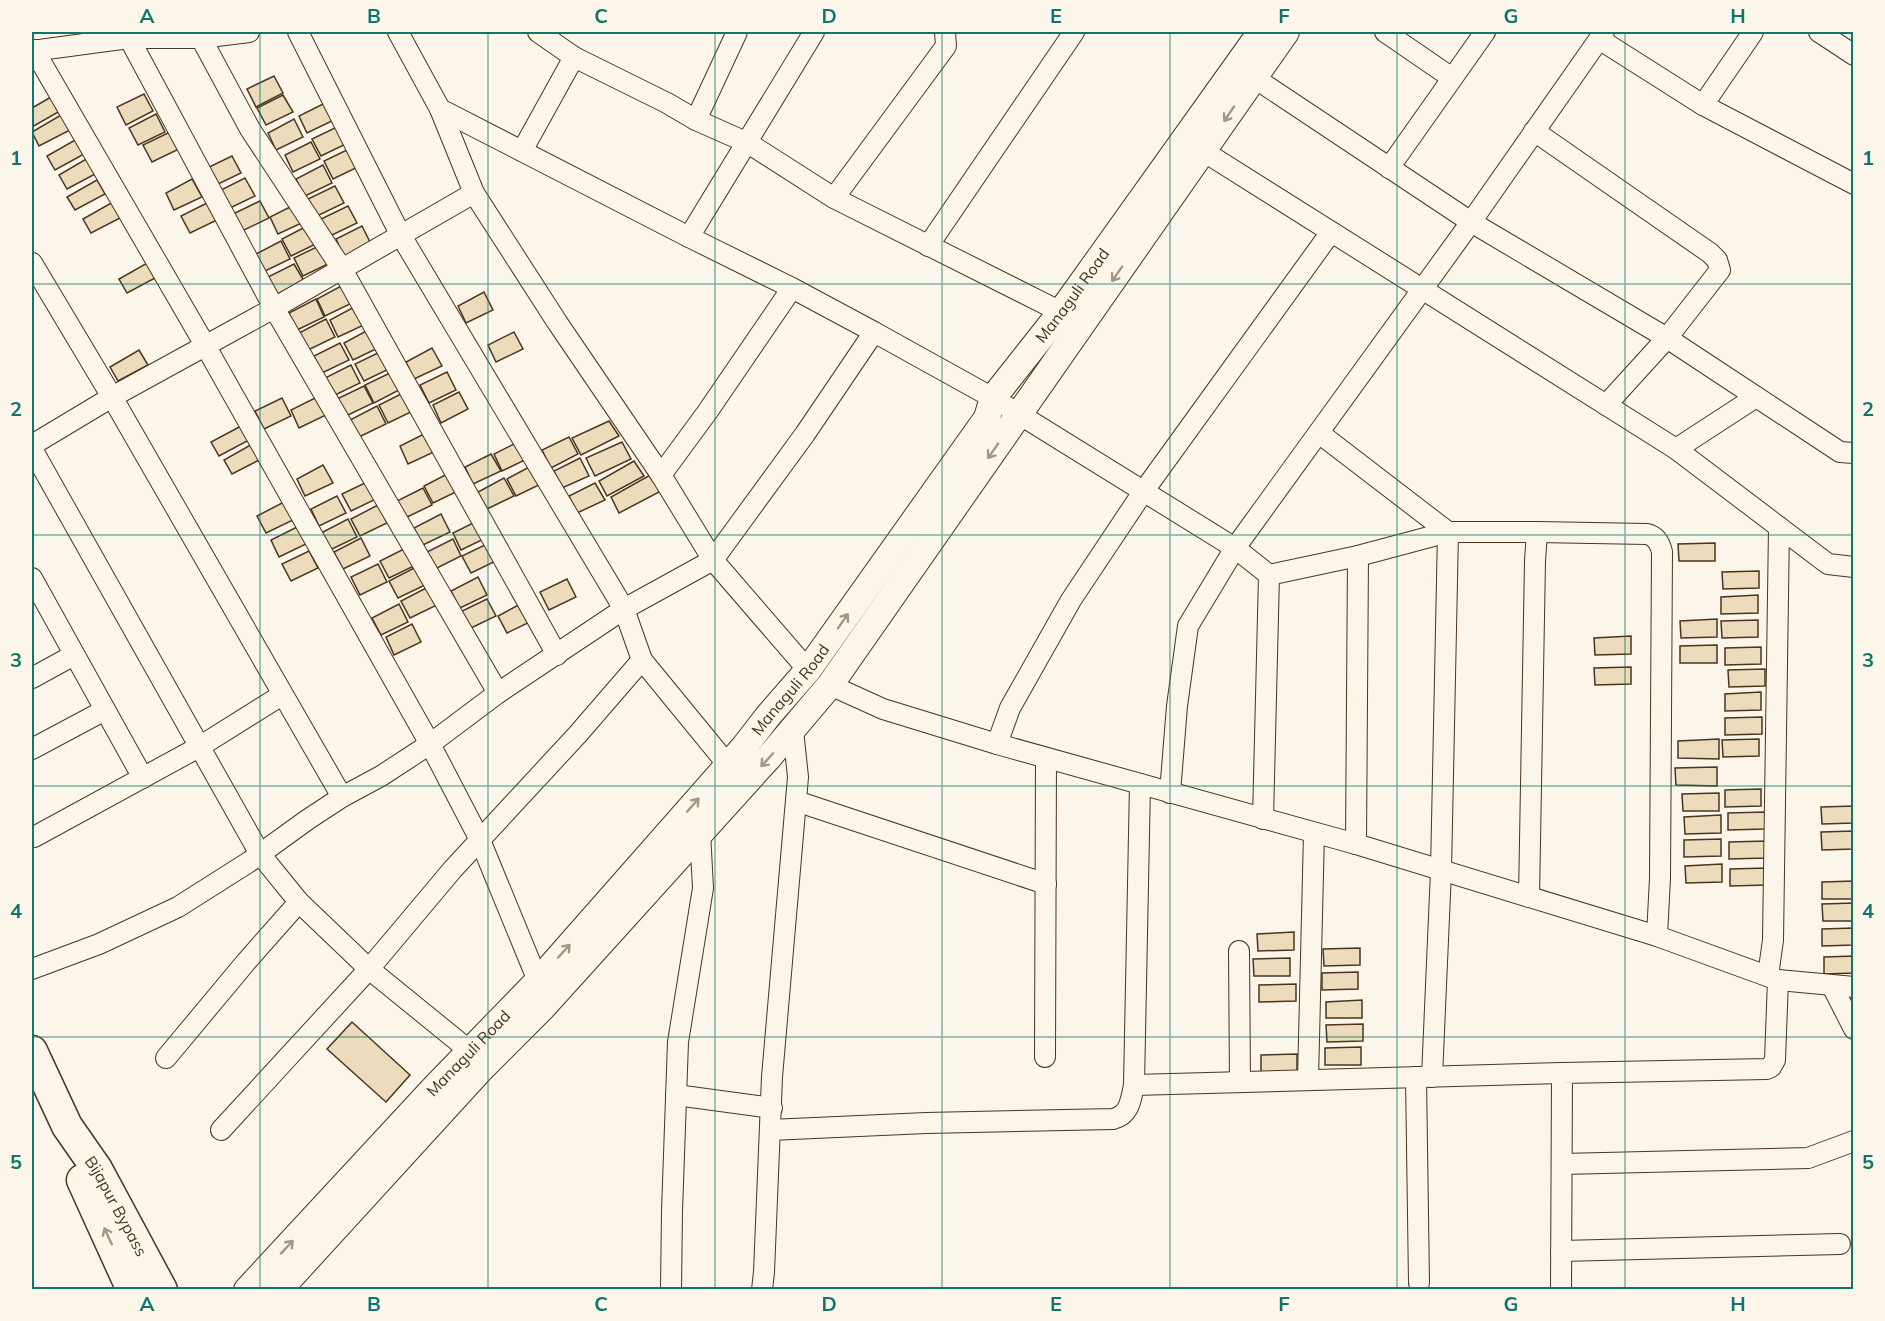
<svg xmlns="http://www.w3.org/2000/svg" width="1885" height="1321" font-family="Mulish,sans-serif">
  <style>
    .building { fill: #ecdcbc; stroke: #4a3520; stroke-width: 1.5 }
    .lines { fill: none; stroke-linecap: round; stroke-linejoin: round }
    .minor-casing { stroke: #4a3520; stroke-width: 22 }
    .major-casing { stroke: #4a3520; stroke-width: 28 }
    .highway-casing { stroke: #4a3520; stroke-width: 33 }
    .minor { stroke: #fbf6e9; stroke-width: 20 }
    .major { stroke: #fbf6e9; stroke-width: 26 }
    .highway { stroke: #fbf6e9; stroke-width: 30 }
    .oneway { stroke: #a29684 }
    .grid { fill: none; stroke: #0f766e; stroke-width: 1.5; stroke-opacity: 0.55 }
    .labels { text-anchor: middle; stroke-width: 4.5; stroke-linejoin: round; paint-order: stroke }
    .street-label { font-size: 16px; fill: #4a3520; stroke: #fbf6e9 }
    .neatline { fill: none; stroke: #0f766e; stroke-width: 2 }
    .grid-label { font-size: 20px; text-anchor: middle; font-weight: bold; fill: #0f766e }
  </style>
  <rect width="100%" height="100%" fill="#fbf6e9"/>
  <!-- building -->
  <g class="building">
    <path d="M 274,76 L 283,93 L 256,107 L 247,89 Z"/>
    <path d="M 144,94 L 153,111 L 126,125 L 117,107 Z"/>
    <path d="M 283,95 L 293,112 L 266,125 L 257,108 Z"/>
    <path d="M 51,97 L 60,111 L 32,127 L 32,108 Z"/>
    <path d="M 325,103 L 334,120 L 307,133 L 299,116 Z"/>
    <path d="M 156,114 L 165,132 L 138,145 L 129,128 Z"/>
    <path d="M 61,115 L 70,130 L 39,146 L 32,132 Z"/>
    <path d="M 294,119 L 303,137 L 276,150 L 268,133 Z"/>
    <path d="M 339,126 L 348,143 L 321,156 L 312,139 Z"/>
    <path d="M 170,132 L 179,149 L 152,162 L 143,145 Z"/>
    <path d="M 77,139 L 86,153 L 55,170 L 47,156 Z"/>
    <path d="M 311,142 L 320,159 L 293,172 L 285,155 Z"/>
    <path d="M 351,148 L 360,166 L 333,179 L 324,161 Z"/>
    <path d="M 232,156 L 241,173 L 214,186 L 205,169 Z"/>
    <path d="M 88,158 L 97,173 L 67,189 L 59,175 Z"/>
    <path d="M 323,165 L 332,183 L 305,196 L 296,179 Z"/>
    <path d="M 245,178 L 255,196 L 228,209 L 219,191 Z"/>
    <path d="M 192,179 L 202,197 L 174,210 L 166,193 Z"/>
    <path d="M 97,180 L 105,194 L 75,210 L 67,197 Z"/>
    <path d="M 335,186 L 344,203 L 317,216 L 308,199 Z"/>
    <path d="M 260,201 L 269,218 L 242,231 L 233,214 Z"/>
    <path d="M 113,202 L 122,217 L 91,233 L 83,219 Z"/>
    <path d="M 207,203 L 217,220 L 190,233 L 181,216 Z"/>
    <path d="M 296,204 L 306,221 L 278,234 L 270,217 Z"/>
    <path d="M 348,206 L 357,223 L 330,236 L 321,219 Z"/>
    <path d="M 309,225 L 318,243 L 291,256 L 282,239 Z"/>
    <path d="M 362,226 L 371,244 L 344,257 L 336,239 Z"/>
    <path d="M 281,241 L 290,259 L 263,272 L 254,255 Z"/>
    <path d="M 321,245 L 330,263 L 303,276 L 294,258 Z"/>
    <path d="M 149,262 L 157,277 L 127,293 L 119,279 Z"/>
    <path d="M 294,264 L 304,281 L 276,295 L 268,277 Z"/>
    <path d="M 343,285 L 352,303 L 325,316 L 317,299 Z"/>
    <path d="M 484,292 L 493,310 L 466,323 L 458,306 Z"/>
    <path d="M 316,299 L 324,317 L 297,330 L 289,313 Z"/>
    <path d="M 356,306 L 366,324 L 338,337 L 330,320 Z"/>
    <path d="M 326,319 L 335,337 L 308,350 L 299,333 Z"/>
    <path d="M 370,329 L 380,347 L 353,360 L 344,343 Z"/>
    <path d="M 514,332 L 523,349 L 496,362 L 488,345 Z"/>
    <path d="M 340,343 L 349,360 L 322,373 L 314,356 Z"/>
    <path d="M 432,348 L 442,366 L 414,379 L 406,362 Z"/>
    <path d="M 139,350 L 148,365 L 118,381 L 110,367 Z"/>
    <path d="M 382,351 L 391,368 L 364,381 L 355,364 Z"/>
    <path d="M 351,365 L 360,383 L 333,396 L 325,378 Z"/>
    <path d="M 392,372 L 401,389 L 374,403 L 365,385 Z"/>
    <path d="M 447,372 L 456,390 L 429,403 L 420,385 Z"/>
    <path d="M 364,386 L 373,403 L 346,416 L 337,399 Z"/>
    <path d="M 405,392 L 415,410 L 388,423 L 379,405 Z"/>
    <path d="M 459,392 L 468,409 L 441,423 L 433,405 Z"/>
    <path d="M 317,397 L 326,415 L 299,428 L 291,410 Z"/>
    <path d="M 282,398 L 291,416 L 264,429 L 255,411 Z"/>
    <path d="M 377,406 L 386,424 L 359,437 L 350,420 Z"/>
    <path d="M 609,421 L 619,436 L 581,455 L 572,438 Z"/>
    <path d="M 241,426 L 249,440 L 219,456 L 211,442 Z"/>
    <path d="M 426,433 L 436,451 L 408,464 L 400,446 Z"/>
    <path d="M 569,437 L 578,454 L 551,468 L 542,450 Z"/>
    <path d="M 520,441 L 529,458 L 502,471 L 494,454 Z"/>
    <path d="M 622,442 L 631,459 L 595,476 L 586,458 Z"/>
    <path d="M 254,443 L 263,458 L 232,474 L 224,460 Z"/>
    <path d="M 491,454 L 501,471 L 473,484 L 465,467 Z"/>
    <path d="M 580,458 L 589,476 L 562,488 L 554,471 Z"/>
    <path d="M 634,461 L 644,476 L 607,496 L 599,481 Z"/>
    <path d="M 323,465 L 333,483 L 305,496 L 297,479 Z"/>
    <path d="M 533,465 L 543,483 L 516,496 L 507,479 Z"/>
    <path d="M 451,472 L 460,490 L 433,503 L 424,486 Z"/>
    <path d="M 652,474 L 661,491 L 619,513 L 611,497 Z"/>
    <path d="M 504,478 L 514,496 L 487,509 L 478,492 Z"/>
    <path d="M 369,481 L 378,498 L 351,511 L 342,494 Z"/>
    <path d="M 595,483 L 605,500 L 577,513 L 569,496 Z"/>
    <path d="M 423,488 L 432,505 L 405,518 L 397,501 Z"/>
    <path d="M 337,496 L 346,513 L 319,526 L 311,509 Z"/>
    <path d="M 284,502 L 293,520 L 266,533 L 257,516 Z"/>
    <path d="M 378,505 L 387,523 L 360,536 L 351,519 Z"/>
    <path d="M 441,514 L 450,532 L 423,545 L 414,528 Z"/>
    <path d="M 348,519 L 357,537 L 330,550 L 321,533 Z"/>
    <path d="M 479,520 L 488,537 L 461,550 L 453,533 Z"/>
    <path d="M 297,527 L 306,544 L 279,557 L 271,540 Z"/>
    <path d="M 361,538 L 370,556 L 343,569 L 334,552 Z"/>
    <path d="M 453,539 L 461,556 L 435,569 L 427,552 Z"/>
    <path d="M 489,543 L 498,560 L 471,573 L 462,556 Z"/>
    <path d="M 1715,543 L 1715,561 L 1679,561 L 1678,544 Z"/>
    <path d="M 406,548 L 416,565 L 389,578 L 380,561 Z"/>
    <path d="M 309,551 L 318,568 L 291,581 L 282,564 Z"/>
    <path d="M 378,564 L 387,582 L 360,595 L 351,577 Z"/>
    <path d="M 416,567 L 425,585 L 398,598 L 389,581 Z"/>
    <path d="M 1759,571 L 1759,588 L 1723,589 L 1722,572 Z"/>
    <path d="M 478,577 L 487,595 L 460,608 L 451,591 Z"/>
    <path d="M 567,579 L 576,597 L 549,610 L 540,592 Z"/>
    <path d="M 428,587 L 437,605 L 410,618 L 401,601 Z"/>
    <path d="M 1758,595 L 1758,613 L 1721,614 L 1721,597 Z"/>
    <path d="M 487,599 L 496,616 L 469,629 L 460,612 Z"/>
    <path d="M 524,602 L 534,620 L 507,633 L 498,616 Z"/>
    <path d="M 399,604 L 408,622 L 381,635 L 372,618 Z"/>
    <path d="M 1717,619 L 1717,637 L 1681,638 L 1680,621 Z"/>
    <path d="M 1758,620 L 1758,637 L 1722,638 L 1721,621 Z"/>
    <path d="M 412,624 L 421,642 L 394,655 L 386,637 Z"/>
    <path d="M 1631,636 L 1631,654 L 1595,655 L 1594,638 Z"/>
    <path d="M 1717,645 L 1717,663 L 1680,663 L 1680,646 Z"/>
    <path d="M 1761,647 L 1761,664 L 1725,665 L 1725,648 Z"/>
    <path d="M 1631,667 L 1631,684 L 1595,685 L 1594,668 Z"/>
    <path d="M 1765,669 L 1765,686 L 1729,687 L 1728,670 Z"/>
    <path d="M 1761,692 L 1761,710 L 1725,711 L 1725,694 Z"/>
    <path d="M 1762,717 L 1762,734 L 1725,735 L 1725,718 Z"/>
    <path d="M 1719,739 L 1719,759 L 1678,758 L 1678,741 Z"/>
    <path d="M 1759,739 L 1759,756 L 1723,757 L 1722,740 Z"/>
    <path d="M 1717,767 L 1717,786 L 1676,785 L 1675,768 Z"/>
    <path d="M 1761,789 L 1761,806 L 1725,807 L 1725,790 Z"/>
    <path d="M 1719,793 L 1719,811 L 1683,811 L 1682,794 Z"/>
    <path d="M 1854,806 L 1854,823 L 1822,824 L 1821,807 Z"/>
    <path d="M 1765,812 L 1765,829 L 1728,830 L 1728,813 Z"/>
    <path d="M 1721,815 L 1721,833 L 1685,834 L 1684,817 Z"/>
    <path d="M 1854,831 L 1854,849 L 1822,850 L 1821,832 Z"/>
    <path d="M 1721,839 L 1721,856 L 1684,857 L 1684,840 Z"/>
    <path d="M 1766,841 L 1766,858 L 1729,859 L 1729,842 Z"/>
    <path d="M 1722,864 L 1722,882 L 1686,883 L 1685,866 Z"/>
    <path d="M 1767,868 L 1767,885 L 1730,886 L 1730,869 Z"/>
    <path d="M 1854,881 L 1854,899 L 1822,899 L 1822,882 Z"/>
    <path d="M 1854,903 L 1854,921 L 1823,921 L 1822,904 Z"/>
    <path d="M 1854,928 L 1854,945 L 1822,946 L 1822,929 Z"/>
    <path d="M 1294,932 L 1294,950 L 1258,951 L 1257,934 Z"/>
    <path d="M 1360,948 L 1360,965 L 1324,966 L 1323,949 Z"/>
    <path d="M 1854,956 L 1854,973 L 1824,974 L 1824,957 Z"/>
    <path d="M 1290,958 L 1290,976 L 1254,976 L 1253,959 Z"/>
    <path d="M 1358,972 L 1358,989 L 1322,990 L 1322,973 Z"/>
    <path d="M 1296,984 L 1296,1001 L 1259,1002 L 1259,985 Z"/>
    <path d="M 1362,1000 L 1362,1018 L 1326,1018 L 1326,1002 Z"/>
    <path d="M 352,1022 L 410,1075 L 386,1102 L 327,1049 Z"/>
    <path d="M 1363,1024 L 1363,1041 L 1327,1042 L 1326,1025 Z"/>
    <path d="M 1361,1047 L 1361,1065 L 1325,1065 L 1325,1048 Z"/>
    <path d="M 1297,1054 L 1297,1072 L 1261,1072 L 1261,1055 Z"/>
  </g>
  <g class="lines">
    <defs>
      <g id="minor">
        <path d="M 298,32 L 400,234 L 624,609 L 642,660 L 728,765"/>
        <path d="M 398,32 L 440,109 L 689,237"/>
        <path d="M 538,32 L 574,57 L 667,103 L 696,120 L 748,143 L 834,198 L 1061,312"/>
        <path d="M 814,32 L 689,237 L 792,288 L 874,332"/>
        <path d="M 1385,32 L 1452,78"/>
        <path d="M 1753,32 L 1703,105 L 1854,184"/>
        <path d="M 1819,32 L 1854,55"/>
        <path d="M 129,38 L 274,308 L 498,693"/>
        <path d="M 201,38 L 250,129 L 342,269 L 557,655"/>
        <path d="M 1599,39 L 1703,105"/>
        <path d="M 34,50 L 205,345 L 430,744 L 480,840 L 538,981"/>
        <path d="M 32,51 L 129,38 L 201,38 L 249,32"/>
        <path d="M 1253,77 L 1471,222 L 1604,32"/>
        <path d="M 696,120 L 737,32"/>
        <path d="M 1534,131 L 1710,253 L 1717,260 L 1720,270 L 1667,338 L 1606,405"/>
        <path d="M 522,151 L 574,57"/>
        <path d="M 1203,151 L 1676,449"/>
        <path d="M 1389,168 L 1485,32"/>
        <path d="M 474,193 L 557,322 L 661,475 L 713,560 L 808,670"/>
        <path d="M 834,198 L 946,46 L 945,32"/>
        <path d="M 928,246 L 1074,32"/>
        <path d="M 32,263 L 112,397 L 342,797"/>
        <path d="M 1756,397 L 1676,449 L 1828,564 L 1854,567"/>
        <path d="M 1319,433 L 1448,532 L 1441,871 L 1432,1077"/>
        <path d="M 32,445 L 112,397 L 274,308 L 474,193 L 440,109"/>
        <path d="M 32,449 L 260,854 L 299,902 L 369,969 L 481,1060"/>
        <path d="M 661,475 L 708,411 L 792,288"/>
        <path d="M 1537,532 L 1647,534 C 1656,536 1660,543 1662,552 L 1660,878 L 1657,936"/>
        <path d="M 1269,575 L 1358,556 L 1448,532 L 1537,532 L 1535,561 L 1529,897"/>
        <path d="M 32,578 L 143,778"/>
        <path d="M 32,678 L 74,655"/>
        <path d="M 830,685 L 883,709 L 997,744 L 1356,844 L 1657,936 L 1778,980 L 1854,987"/>
        <path d="M 997,744 L 1010,708 L 1071,600 L 1143,492 L 1331,232"/>
        <path d="M 32,749 L 105,710"/>
        <path d="M 1140,784 L 1134,1085 L 1562,1073"/>
        <path d="M 1170,793 L 1177,706 L 1188,626 L 1235,548 L 1471,222 L 1667,338 L 1840,452 L 1854,453"/>
        <path d="M 796,801 L 1046,884"/>
        <path d="M 34,837 L 199,747 L 282,695"/>
        <path d="M 1356,844 L 1358,556"/>
        <path d="M 1239,951 L 1240,1082"/>
        <path d="M 32,969 L 99,944 L 178,907 L 249,862 L 307,820 L 342,797 L 381,776 L 430,744 L 498,693 L 624,609 L 713,560 L 805,434 L 874,332 L 993,398 L 1235,548 L 1269,575 L 1263,819"/>
        <path d="M 1768,976 L 1773,940 L 1779,527"/>
        <path d="M 1832,986 L 1854,1029"/>
        <path d="M 1045,1057 L 1046,758"/>
        <path d="M 166,1058 L 246,962 L 299,902"/>
        <path d="M 1416,1077 L 1419,1283"/>
        <path d="M 1308,1080 L 1314,833"/>
        <path d="M 676,1095 L 772,1108"/>
        <path d="M 221,1130 L 369,969 L 453,869 L 578,734 L 642,660"/>
        <path d="M 770,1130 L 926,1123 L 1113,1119 C 1130,1115 1131,1099 1134,1085"/>
        <path d="M 1562,1164 L 1808,1158 L 1854,1141"/>
        <path d="M 1561,1251 L 1840,1244"/>
        <path d="M 671,1290 L 672,1211 L 678,1042 L 703,888 L 700,832"/>
        <path d="M 762,1290 L 764,1272 L 772,1077 L 798,777 L 793,730"/>
        <path d="M 1561,1290 L 1562,1073 L 1767,1069 L 1771,1067 L 1775,1060 L 1778,980"/>
      </g>
      <g id="major">
        <path id="s1" d="M 247,1290 L 435,1087 L 538,981 L 744,747 L 768,716 L 808,670 L 987,418 L 993,398 L 1061,312 L 1261,32"/>
        <path d="M 279,1290 L 481,1069 L 542,1008 L 769,757 L 830,685 L 1286,32"/>
      </g>
      <g id="highway">
        <path id="s2" d="M 32,1051 L 67,1126 L 97,1169 L 162,1290"/>
        <path d="M 82,1180 L 132,1290"/>
      </g>
    </defs>
    <!-- minor casing -->
    <use href="#minor" class="minor-casing"/>
    <!-- major casing -->
    <use href="#major" class="major-casing"/>
    <!-- highway casing -->
    <use href="#highway" class="highway-casing"/>
    <!-- minor -->
    <use href="#minor" class="minor"/>
    <!-- major -->
    <use href="#major" class="major"/>
    <!-- highway -->
    <use href="#highway" class="highway"/>
  </g>
  <!-- one-way arrows -->
  <defs><path id="oneway-shaft" d="M-6 0H5M1.5-3L5.5 0L1.5 3" fill="none" stroke-width="1.6" stroke-linecap="round" stroke-linejoin="round" transform="scale(1.5)"/></defs>
  <g class="oneway">
    <use href="#oneway-shaft" transform="translate(1229 114) rotate(124)"/>
    <use href="#oneway-shaft" transform="translate(1117 274) rotate(125)"/>
    <use href="#oneway-shaft" transform="translate(993 451) rotate(125)"/>
    <use href="#oneway-shaft" transform="translate(843 621) rotate(-55)"/>
    <use href="#oneway-shaft" transform="translate(767 760) rotate(132)"/>
    <use href="#oneway-shaft" transform="translate(693 805) rotate(-49)"/>
    <use href="#oneway-shaft" transform="translate(564 951) rotate(-48)"/>
    <use href="#oneway-shaft" transform="translate(108 1236) rotate(-115)"/>
    <use href="#oneway-shaft" transform="translate(287 1247) rotate(-47)"/>
  </g>
  <!-- grid -->
  <path class="grid" d="M 260,32 L 260,1290M 488,32 L 488,1290M 715,32 L 715,1290M 942,32 L 942,1290M 1170,32 L 1170,1290M 1397,32 L 1397,1290M 1625,32 L 1625,1290M 32,284 L 1854,284M 32,535 L 1854,535M 32,786 L 1854,786M 32,1037 L 1854,1037"/>
  <g class="labels">
    <!-- street labels -->
    <g class="street-label">
      <text dy="6" stroke="none"><textPath href="#s1" startOffset="1296">Managuli Road</textPath></text>
      <text dy="6" stroke="none"><textPath href="#s1" startOffset="810">Managuli Road</textPath></text>
      <text dy="6" stroke="none"><textPath href="#s1" startOffset="324">Managuli Road</textPath></text>
      <text dy="6" stroke="none"><textPath href="#s2" startOffset="177">Bijapur Bypass</textPath></text>
    </g>
  </g>
  <!-- border -->
  <rect width="1885" height="1321" fill="none" stroke="#fbf6e9" stroke-width="66"/>
  <rect x="33" y="33" width="1819" height="1255" class="neatline"/>
  <g class="grid-label">
    <text x="147" y="23">A</text>
    <text x="374" y="23">B</text>
    <text x="601" y="23">C</text>
    <text x="829" y="23">D</text>
    <text x="1056" y="23">E</text>
    <text x="1284" y="23">F</text>
    <text x="1511" y="23">G</text>
    <text x="1738" y="23">H</text>
    <text x="16" y="165">1</text>
    <text x="1868" y="165">1</text>
    <text x="16" y="416">2</text>
    <text x="1868" y="416">2</text>
    <text x="16" y="667">3</text>
    <text x="1868" y="667">3</text>
    <text x="16" y="918">4</text>
    <text x="1868" y="918">4</text>
    <text x="16" y="1169">5</text>
    <text x="1868" y="1169">5</text>
    <text x="147" y="1311">A</text>
    <text x="374" y="1311">B</text>
    <text x="601" y="1311">C</text>
    <text x="829" y="1311">D</text>
    <text x="1056" y="1311">E</text>
    <text x="1284" y="1311">F</text>
    <text x="1511" y="1311">G</text>
    <text x="1738" y="1311">H</text>
  </g>
</svg>
